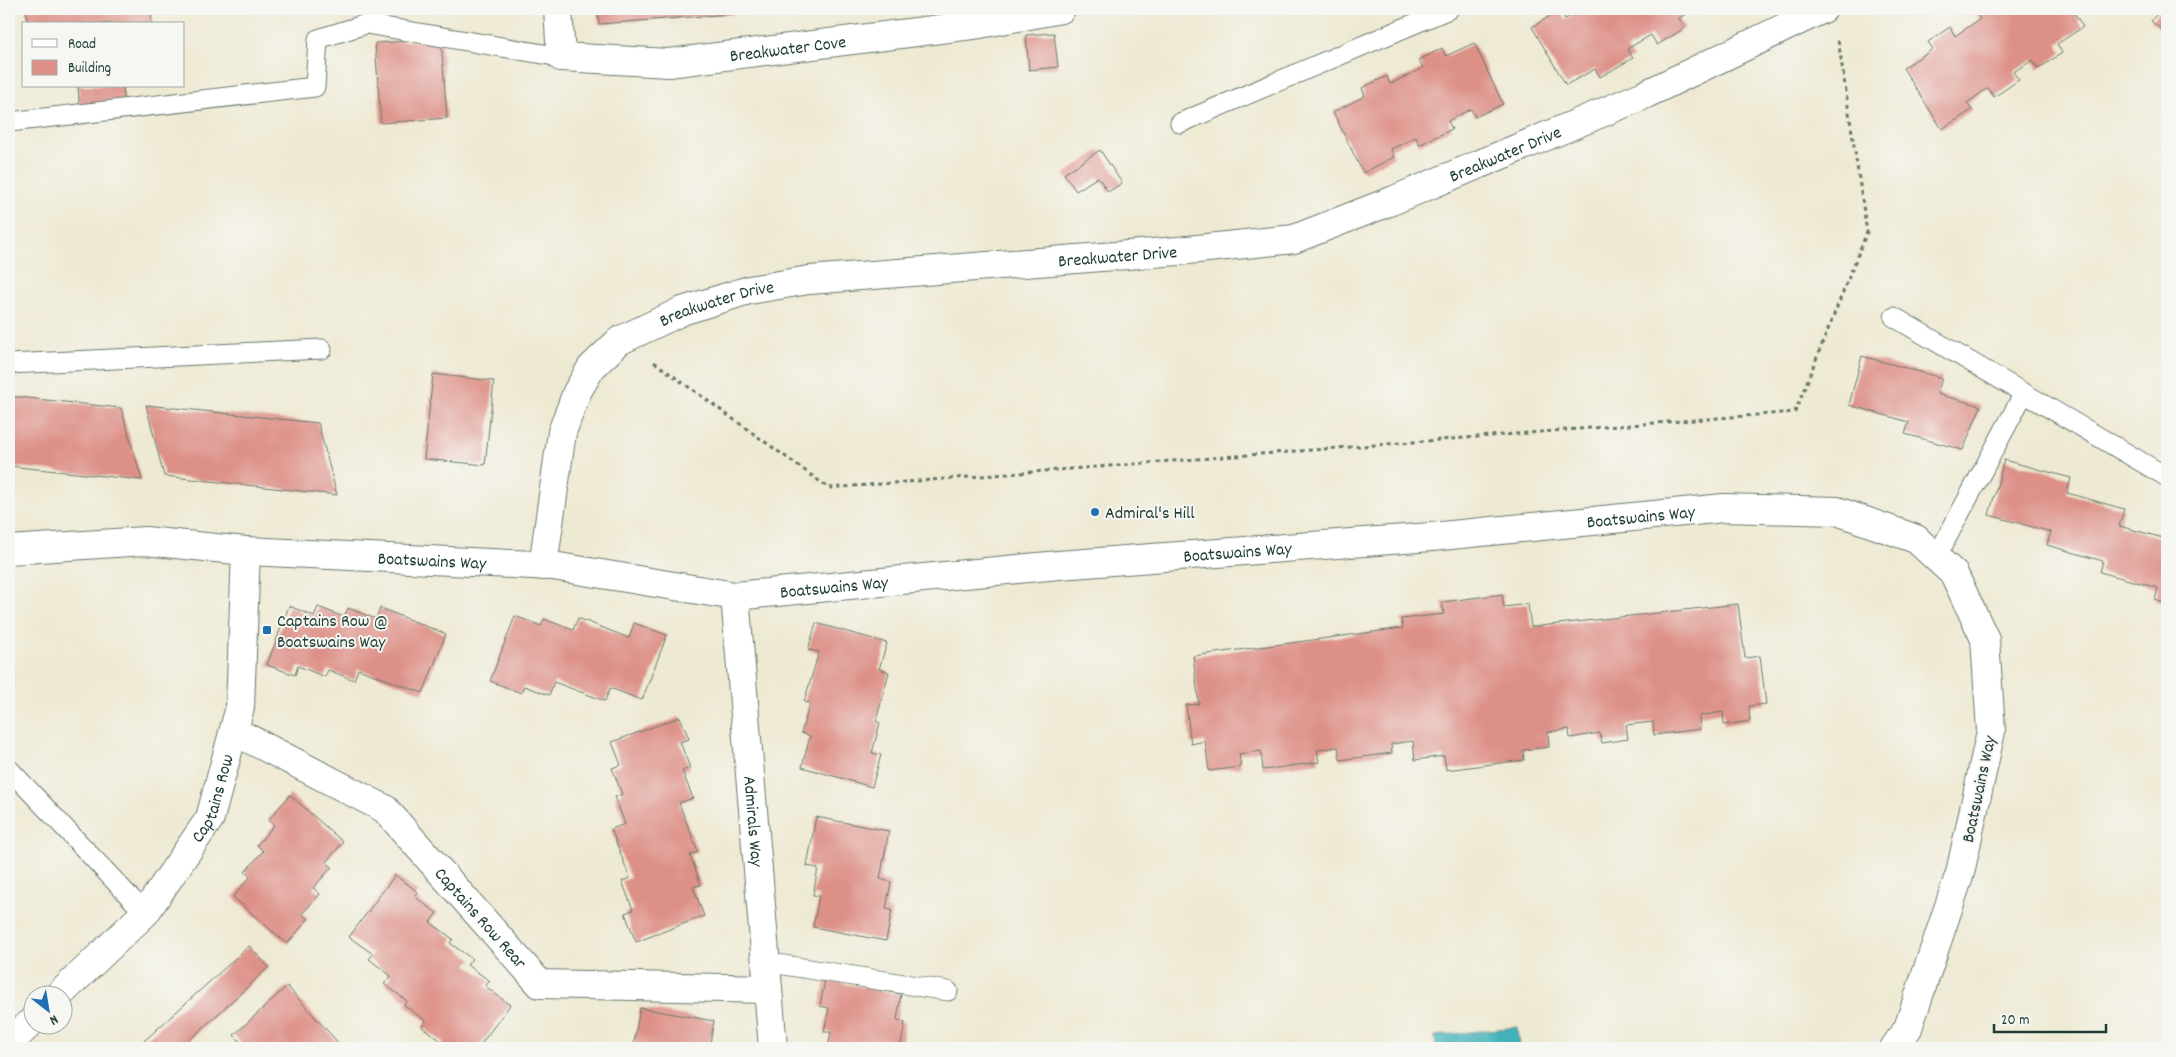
<svg xmlns="http://www.w3.org/2000/svg" width="2176" height="1057" font-family="Dekko,sans-serif">
  <style>
    .water { fill: #42b2bb; stroke: #307878 }
    .building { fill: #dd9087 }
    .lines { fill: none; stroke-linecap: round; stroke-linejoin: round }
    .lane-casing { stroke: #67796b; stroke-width: 21 }
    .street-casing { stroke: #67796b; stroke-width: 30 }
    .path { stroke: #67796b; stroke-width: 3; stroke-dasharray: 4 4; stroke-linecap: butt }
    .lane { stroke: #fff; stroke-width: 19 }
    .street { stroke: #fff; stroke-width: 28 }
    .poi-dot { fill: #1f6fb2; stroke: #f6f6f2; stroke-width: 2 }
    .labels { text-anchor: middle; stroke-width: 4; stroke-linejoin: round; paint-order: stroke }
    .street-label { font-size: 18px; fill: #1f3d34; stroke: #f6f6f2 }
    .poi-label { font-size: 18px; fill: #1f3d34; stroke: #f6f6f2; text-anchor: start }
  </style>
  <rect width="100%" height="100%" fill="#f6f6f2"/>
  <filter id="ink" filterUnits="userSpaceOnUse"><feTurbulence type="fractalNoise" baseFrequency=".02" numOctaves="2"/><feDisplacementMap in="SourceGraphic" scale="10" xChannelSelector="R" yChannelSelector="G"/><feConvolveMatrix kernelMatrix="1 2 1 2 8 2 1 2 1" color-interpolation-filters="sRGB"/></filter>
  <filter id="wash" filterUnits="userSpaceOnUse"><feTurbulence type="fractalNoise" baseFrequency=".0096" numOctaves="4" result="noise"/><feDisplacementMap in="SourceGraphic" scale="20" xChannelSelector="R" yChannelSelector="G"/><feGaussianBlur stdDeviation="1.12" result="paint"/><feColorMatrix in="noise" values="0 0 0 0 0 0 0 0 0 0 0 0 0 0 0 0 0 1.4 0 .05"/><feComposite in="paint" operator="in"/></filter>
  <g filter="url(#wash)">
    <rect width="100%" height="100%" fill="#eee9d2"/>
    <!-- water -->
    <path class="water" d="M 1517,1027 L 1519,1048 L 1436,1048 L 1435,1036 Z"/>
    <g id="blocks">
      <!-- building -->
      <g class="building">
        <path d="M 26,9 L 151,9 L 152,24 L 28,24 Z"/>
        <path d="M 597,9 L 783,9 L 783,10 L 599,24 Z"/>
        <path d="M 1583,9 L 1695,9 L 1679,18 L 1685,28 L 1657,45 L 1651,35 L 1627,49 L 1633,58 L 1600,77 L 1595,69 L 1566,85 L 1532,27 L 1560,10 L 1565,19 Z"/>
        <path d="M 1978,9 L 2072,9 L 2083,27 L 2057,44 L 2062,53 L 2038,69 L 2033,60 L 2013,72 L 2019,80 L 1994,97 L 1988,88 L 1967,103 L 1972,110 L 1942,129 L 1903,68 L 1933,49 L 1928,42 L 1950,27 L 1955,36 L 1980,19 L 1974,11 Z"/>
        <path d="M 2161,9 L 2167,9 L 2167,34 L 2151,21 Z"/>
        <path d="M 1054,33 L 1058,67 L 1029,70 L 1026,35 Z"/>
        <path d="M 441,39 L 447,118 L 381,123 L 375,43 Z"/>
        <path d="M 1474,43 L 1503,104 L 1475,117 L 1471,109 L 1448,121 L 1452,129 L 1419,145 L 1416,137 L 1391,149 L 1394,157 L 1363,173 L 1333,112 L 1365,96 L 1362,88 L 1387,76 L 1390,84 L 1423,68 L 1419,60 L 1442,48 L 1446,56 Z"/>
        <path d="M 78,86 L 123,86 L 124,107 L 80,111 Z"/>
        <path d="M 1100,150 L 1122,183 L 1108,192 L 1098,177 L 1076,191 L 1064,174 Z"/>
        <path d="M 1862,356 L 1942,378 L 1937,394 L 1981,406 L 1963,450 L 1905,434 L 1909,422 L 1849,405 Z"/>
        <path d="M 433,374 L 494,381 L 485,465 L 424,459 Z"/>
        <path d="M 9,396 L 121,408 L 142,480 L 9,466 Z"/>
        <path d="M 146,405 L 318,423 L 337,495 L 164,476 Z"/>
        <path d="M 2004,460 L 2071,478 L 2067,493 L 2124,509 L 2119,526 L 2167,539 L 2167,604 L 2155,600 L 2158,588 L 2100,572 L 2103,561 L 2047,545 L 2051,532 L 1989,515 Z"/>
        <path d="M 1502,594 L 1504,607 L 1528,604 L 1531,627 L 1738,604 L 1745,658 L 1760,656 L 1766,704 L 1749,706 L 1750,721 L 1724,725 L 1723,712 L 1699,716 L 1700,729 L 1654,735 L 1653,722 L 1626,725 L 1628,739 L 1602,743 L 1600,733 L 1570,738 L 1569,729 L 1548,732 L 1549,747 L 1523,750 L 1524,760 L 1446,770 L 1444,756 L 1415,760 L 1413,741 L 1391,744 L 1392,753 L 1340,760 L 1338,747 L 1317,750 L 1319,762 L 1263,770 L 1261,751 L 1239,754 L 1241,767 L 1209,771 L 1205,741 L 1191,744 L 1186,705 L 1199,704 L 1193,656 L 1403,628 L 1401,619 L 1444,614 L 1442,602 Z"/>
        <path d="M 289,606 L 314,616 L 318,607 L 344,617 L 348,608 L 376,619 L 380,608 L 446,634 L 423,693 L 358,669 L 354,680 L 328,670 L 325,677 L 298,666 L 295,675 L 267,665 Z"/>
        <path d="M 515,616 L 541,626 L 544,619 L 573,630 L 578,618 L 629,638 L 634,623 L 667,635 L 642,700 L 610,688 L 605,701 L 554,682 L 549,695 L 524,686 L 521,693 L 490,681 Z"/>
        <path d="M 816,623 L 887,643 L 879,669 L 889,672 L 876,721 L 880,723 L 872,753 L 881,755 L 872,787 L 802,767 L 810,736 L 801,733 L 810,703 L 804,702 L 819,652 L 808,650 Z"/>
        <path d="M 680,717 L 689,739 L 680,742 L 690,768 L 682,771 L 693,798 L 679,803 L 698,852 L 690,855 L 701,885 L 693,887 L 704,916 L 636,942 L 625,913 L 633,910 L 622,881 L 630,878 L 611,829 L 625,824 L 615,797 L 622,794 L 612,768 L 621,765 L 612,742 Z"/>
        <path d="M 290,795 L 343,842 L 326,862 L 332,867 L 313,888 L 320,894 L 302,914 L 308,919 L 287,944 L 233,897 L 250,877 L 245,872 L 263,851 L 257,845 L 274,825 L 268,820 Z"/>
        <path d="M 816,817 L 889,831 L 880,879 L 891,882 L 886,909 L 892,910 L 886,941 L 813,927 L 819,896 L 813,895 L 818,868 L 807,866 Z"/>
        <path d="M 395,875 L 418,892 L 415,897 L 437,913 L 430,922 L 453,939 L 450,943 L 472,959 L 467,965 L 490,981 L 485,986 L 510,1005 L 478,1048 L 440,1048 L 444,1043 L 422,1027 L 426,1021 L 404,1005 L 407,1001 L 384,984 L 391,976 L 369,959 L 373,954 L 349,937 Z"/>
        <path d="M 249,946 L 269,967 L 181,1048 L 149,1048 L 143,1042 Z"/>
        <path d="M 825,980 L 901,994 L 897,1020 L 905,1022 L 901,1045 L 910,1048 L 828,1048 L 831,1032 L 824,1032 L 829,1008 L 820,1006 Z"/>
        <path d="M 287,986 L 343,1048 L 246,1048 L 234,1035 Z"/>
        <path d="M 640,1008 L 714,1021 L 709,1048 L 633,1048 Z"/>
      </g>
    </g>
  </g>
  <g filter="url(#ink)">
    <use href="#blocks" fill-opacity="0" stroke="#67796b" stroke-width="1"/>
    <g class="lines">
      <defs>
        <g id="lane">
          <path d="M 9,122 L 315,87 L 318,39 L 366,24 L 561,57"/>
          <path d="M 1180,123 L 1449,9"/>
          <path d="M 1894,317 L 2167,477"/>
          <path d="M 9,364 L 322,349"/>
          <path d="M 1936,558 L 2024,393"/>
          <path d="M 9,769 L 145,913"/>
          <path d="M 765,962 L 948,991"/>
        </g>
        <g id="street">
          <path id="s1" d="M 558,9 L 561,57 L 669,63 L 980,24 L 1061,9"/>
          <path id="s2" d="M 9,550 L 145,541 L 246,551 L 553,566 L 735,596 L 1059,565 L 1431,537 L 1724,508 L 1837,511 L 1916,539 L 1954,574 L 1985,639 L 1991,731 L 1960,873 L 1908,1028 L 1894,1048"/>
          <path id="s3" d="M 543,566 L 562,432 L 577,392 L 591,368 L 619,341 L 682,311 L 749,290 L 809,280 L 1178,251 L 1294,239 L 1394,200 L 1642,96 L 1823,9"/>
          <path id="s4" d="M 735,596 L 773,1048"/>
          <path id="s5" d="M 234,731 L 385,809 L 540,984 L 768,989"/>
          <path id="s6" d="M 60,994 L 145,913 L 210,818 L 240,707 L 246,551"/>
          <path d="M 9,1044 L 32,1021"/>
        </g>
      </defs>
      <!-- lane casing -->
      <use href="#lane" class="lane-casing"/>
      <!-- street casing -->
      <use href="#street" class="street-casing"/>
      <!-- path -->
      <path class="path" d="M 654,362 L 829,488 L 1795,412 L 1867,232 L 1838,39"/>
      <!-- lane -->
      <use href="#lane" class="lane"/>
      <!-- street -->
      <use href="#street" class="street"/>
    </g>
  </g>
  <!-- markers -->
  <g class="poi-dot">
    <circle cx="1095" cy="512" r="5"/>
    <rect x="262" y="625" width="10" height="10" rx="2.5"/>
  </g>
  <g class="labels">
    <!-- street labels -->
    <g class="street-label">
      <text dy="6" stroke="none"><textPath href="#s1" startOffset="276">Breakwater Cove</textPath></text>
      <text dy="6" stroke="none"><textPath href="#s3" startOffset="1160">Breakwater Drive</textPath></text>
      <text dy="6" stroke="none"><textPath href="#s3" startOffset="755">Breakwater Drive</textPath></text>
      <text dy="6" stroke="none"><textPath href="#s3" startOffset="350">Breakwater Drive</textPath></text>
      <text dy="6" stroke="none"><textPath href="#s2" startOffset="1639">Boatswains Way</textPath></text>
      <text dy="6" stroke="none"><textPath href="#s2" startOffset="1234">Boatswains Way</textPath></text>
      <text dy="6" stroke="none"><textPath href="#s2" startOffset="424">Boatswains Way</textPath></text>
      <text dy="6" stroke="none"><textPath href="#s2" startOffset="829">Boatswains Way</textPath></text>
      <text transform="translate(1978 789) rotate(-78)" y="6">Boatswains Way</text>
      <text dy="6" stroke="none"><textPath href="#s6" startOffset="252">Captains Row</textPath></text>
      <text dy="6" stroke="none"><textPath href="#s4" startOffset="226">Admirals Way</textPath></text>
      <text dy="6" stroke="none"><textPath href="#s5" startOffset="315">Captains Row Rear</textPath></text>
    </g>
    <!-- poi labels -->
    <g class="poi-label">
      <text x="1105" y="518">Admiral's Hill</text>
      <text x="277" y="626">Captains Row @<tspan x="277" dy="21">Boatswains Way</tspan></text>
    </g>
  </g>
  <!-- margin -->
  <rect width="2176" height="1057" fill="none" stroke="#f6f6f2" stroke-width="30"/>
  <!-- legend -->
  <rect x="22" y="22" width="162" height="65" fill="#f6f6f2" stroke="#a0aca6"/>
  <rect x="32" y="39" width="25" height="8" fill="#ffffff" stroke="#a0aca6"/>
  <text x="68" y="48" font-size="15" fill="#1f3d34">Road</text>
  <rect x="32" y="60" width="25" height="15" fill="#dd9087" stroke="#a0aca6"/>
  <text x="68" y="72" font-size="15" fill="#1f3d34">Building</text>
  <!-- north arrow -->
  <g transform="translate(48 1010) rotate(149)"><circle r="24" fill="#f6f6f2" stroke="#a0aca6"/>
  <path d="M0-4L9 19L0 12L-9 19Z" fill="#1f6fb2"/>
  <text y="-8" font-size="14" font-weight="bold" text-anchor="middle" fill="#1f3d34">N</text>
  </g>
  <!-- scale -->
  <path d="M1994 1024v8h112v-8" fill="none" stroke="#1f3d34" stroke-width="2.5"/>
  <text x="2001" y="1024" font-size="15" fill="#1f3d34" stroke="#f6f6f2" stroke-width="4" paint-order="stroke">20 m</text>
</svg>
